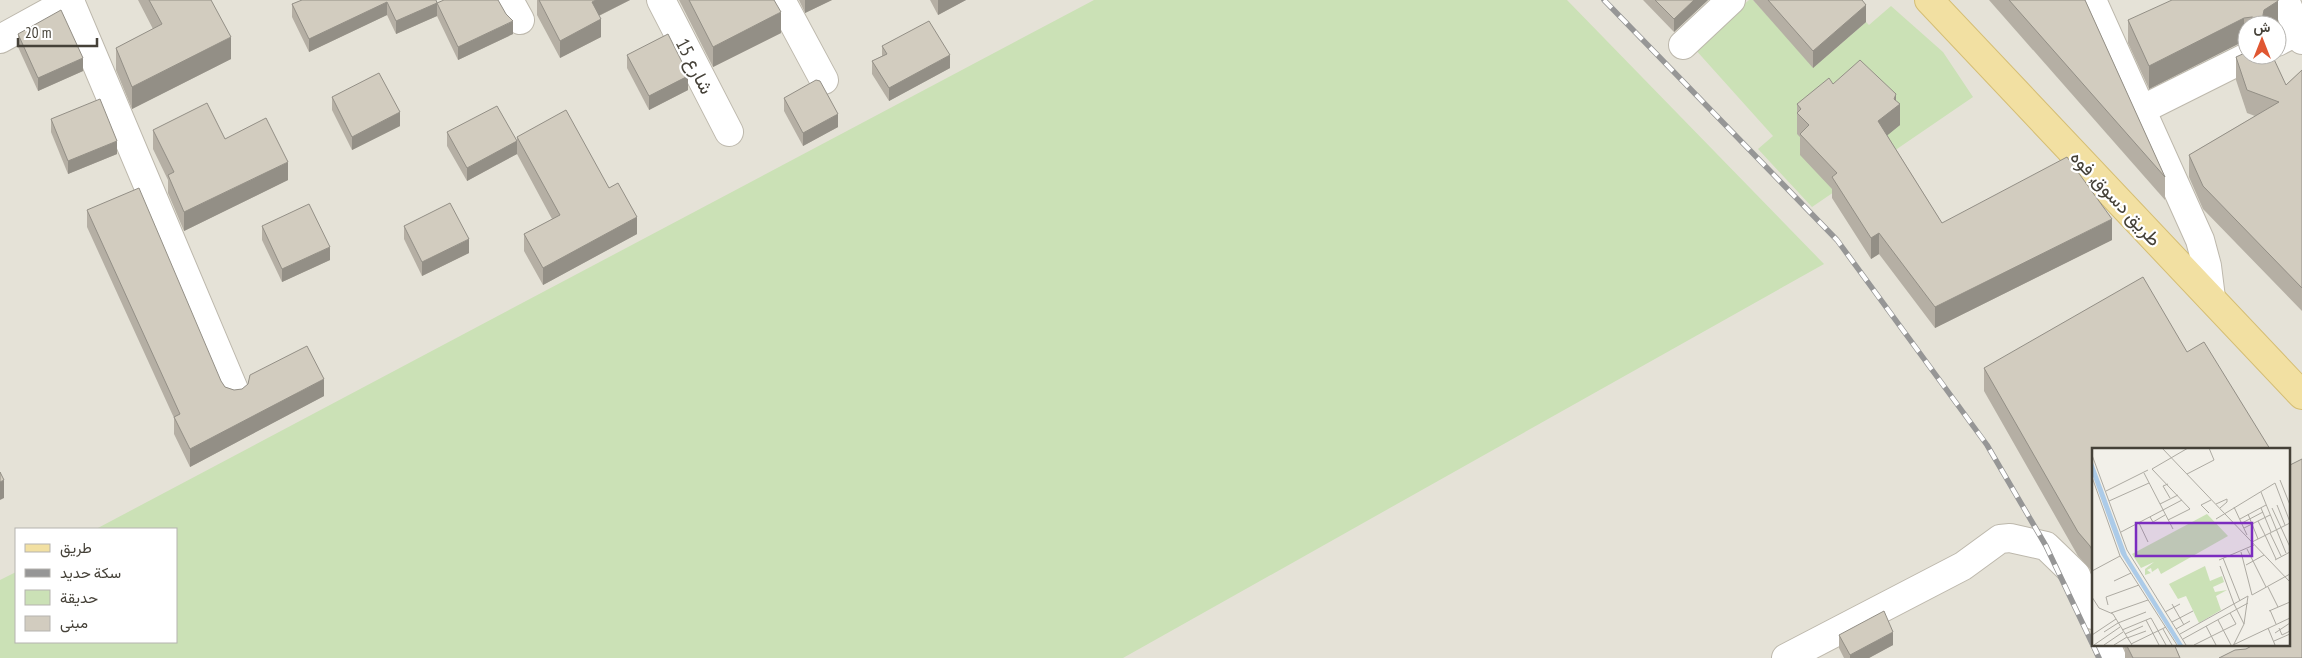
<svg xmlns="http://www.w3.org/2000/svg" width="2302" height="658" font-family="'PT Sans Narrow',Vazirmatn,sans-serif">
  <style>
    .residential { fill: #e5e2d7; fill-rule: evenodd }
    .green { fill: #cbe1b6 }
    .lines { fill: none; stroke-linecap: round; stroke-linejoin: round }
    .minor-casing { stroke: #bdb8ac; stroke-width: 30 }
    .major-casing { stroke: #d5be74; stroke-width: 30 }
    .minor { stroke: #fff; stroke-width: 28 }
    .major { stroke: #f2e0a2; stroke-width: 28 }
    .rail-casing { stroke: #969696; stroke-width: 5.5 }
    .rail { stroke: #fff; stroke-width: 4; stroke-dasharray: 11; stroke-linecap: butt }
    .wall { fill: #b5afa4 }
    .shaded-wall { fill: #938f86 }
    .building { fill: #d2ccbf; stroke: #938f86 }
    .labels { text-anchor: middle; stroke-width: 4.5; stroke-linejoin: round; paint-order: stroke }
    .street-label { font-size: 19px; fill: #454138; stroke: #fff }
    .inset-road { fill: none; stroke: #adaaa2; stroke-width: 1 }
    .view { fill: #7b2cbf; fill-opacity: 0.15; stroke: #7b2cbf; stroke-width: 2.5 }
    .inset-edge { fill: none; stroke: #454138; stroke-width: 2.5 }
  </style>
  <rect width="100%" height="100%" fill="#f2f0e9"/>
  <!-- residential -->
  <path class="residential" d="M 0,0 L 2302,0 L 2302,658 L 0,658 ZM 2247,25 L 2277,25 L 2277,55 L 2247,55 ZM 2093,449 L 2288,449 L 2288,644 L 2093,644 ZM 16,529 L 176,529 L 176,642 L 16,642 Z"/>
  <!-- green -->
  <g class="green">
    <path d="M 1094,0 L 1567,0 L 1824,264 L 1123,658 L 0,658 L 0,580 L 16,572 L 16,642 L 176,642 L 176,529 L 96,529 Z"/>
    <path d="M 1749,0 L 1753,0 L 1814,67 L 1866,22 L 1869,25 L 1891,6 L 1943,52 L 1973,97 L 1812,207 L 1758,149 L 1773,136 L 1694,48 Z"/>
  </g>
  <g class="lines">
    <defs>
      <g id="minor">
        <path d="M 509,0 L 520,20"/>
        <path d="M 661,0 L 729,132"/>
        <path d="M 781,0 L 824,80"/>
        <path d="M 2092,0 L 2200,240 L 2207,266 L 2211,298"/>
        <path d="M 2285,0 L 2302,40"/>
        <path d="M 70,1 L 235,392"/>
        <path d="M 0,39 L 71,0"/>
        <path d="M 2277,42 L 2302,29"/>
        <path d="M 1683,45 L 1731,0"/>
        <path d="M 2141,110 L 2251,55"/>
        <path d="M 2106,644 L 2112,658"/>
        <path d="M 1786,658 L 1963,566 L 2000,539 L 2010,538 L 2046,546 L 2076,575 L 2093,615"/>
      </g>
      <path id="major" d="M 1929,0 L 2302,395"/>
    </defs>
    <!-- minor casing -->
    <use href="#minor" class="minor-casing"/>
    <!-- major casing -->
    <use href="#major" class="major-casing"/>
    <!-- minor -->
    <use href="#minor" class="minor"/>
    <!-- major -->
    <use href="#major" class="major"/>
    <defs>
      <path id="rail" d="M 1604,0 L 1837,240 L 1987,445 L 2046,546 L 2099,658"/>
    </defs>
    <!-- rail casing -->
    <use href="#rail" class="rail-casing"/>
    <!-- rail -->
    <use href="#rail" class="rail"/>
  </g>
  <!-- wall -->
  <g class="wall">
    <path d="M 138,0 L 211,0 L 231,59 L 132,109 L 116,70 L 116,48 L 153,29 Z"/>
    <path d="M 302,0 L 437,3 L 513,34 L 458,60 L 437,16 L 396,34 L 387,15 L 309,52 L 292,17 L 292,4 Z"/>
    <path d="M 537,0 L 630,0 L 599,16 L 601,37 L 560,58 L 537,15 Z"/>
    <path d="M 679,0 L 774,0 L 781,33 L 713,67 Z"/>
    <path d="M 799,0 L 832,0 L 805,13 Z"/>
    <path d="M 930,0 L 966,0 L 938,15 Z"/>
    <path d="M 1643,0 L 1708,0 L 1674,32 Z"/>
    <path d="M 1753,0 L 1862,0 L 1866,22 L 1813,68 Z"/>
    <path d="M 1989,0 L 2085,0 L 2165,177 L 2165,200 Z"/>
    <path d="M 2278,0 L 2278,24 L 2276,25 L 2247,25 L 2247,40 L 2244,41 L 2149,89 L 2128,43 L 2128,20 Z"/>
    <path d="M 18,34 L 83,71 L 38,91 L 18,47 Z"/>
    <path d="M 882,46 L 950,68 L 889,101 L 872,74 L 872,61 L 882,56 Z"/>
    <path d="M 627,55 L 688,90 L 649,110 L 627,68 Z"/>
    <path d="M 2236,57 L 2286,85 L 2302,70 L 2302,311 L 2203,209 L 2189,177 L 2189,155 L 2255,116 L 2247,113 L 2236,80 Z"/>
    <path d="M 1833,84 L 1896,101 L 1900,125 L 1887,135 L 1942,223 L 2112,240 L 1935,328 L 1879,254 L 1871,259 L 1832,198 L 1832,189 L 1800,155 L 1800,137 L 1797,134 L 1797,104 Z"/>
    <path d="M 332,97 L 400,126 L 352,150 L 332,110 Z"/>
    <path d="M 784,98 L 838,127 L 803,146 L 784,111 Z"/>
    <path d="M 51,119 L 117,154 L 68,174 L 51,132 Z"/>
    <path d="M 153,130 L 225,139 L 288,180 L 184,231 L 168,193 L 168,180 L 153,149 Z"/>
    <path d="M 447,132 L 517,141 L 517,137 L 609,188 L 637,234 L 543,285 L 524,251 L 524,234 L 552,219 L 517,154 L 467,181 L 447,146 Z"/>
    <path d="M 87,210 L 225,387 L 234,390 L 324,396 L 190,467 L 174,434 L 174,418 L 87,227 Z"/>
    <path d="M 262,226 L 330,260 L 282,282 L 262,240 Z"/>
    <path d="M 404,226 L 469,253 L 422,276 L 404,239 Z"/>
    <path d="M 2187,352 L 2093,449 L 2093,576 L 2090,569 L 2078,556 L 1984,391 L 1984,368 Z"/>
    <path d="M 1839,635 L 1893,645 L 1869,658 L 1844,658 L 1839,648 Z"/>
    <path d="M 2123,644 L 2174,644 L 2180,658 L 2125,658 L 2125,650 Z"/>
  </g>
  <!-- shaded-wall -->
  <g class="shaded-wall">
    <path d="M 596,0 L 630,0 L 592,19 L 592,2 Z"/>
    <path d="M 805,0 L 832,0 L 805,13 Z"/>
    <path d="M 938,0 L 966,0 L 938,15 Z"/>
    <path d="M 1694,0 L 1708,0 L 1674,32 L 1674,19 Z"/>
    <path d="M 2278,1 L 2278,24 L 2276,25 L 2262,25 L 2262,20 L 2264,10 Z"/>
    <path d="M 387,2 L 387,15 L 309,52 L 309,39 Z"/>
    <path d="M 437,3 L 437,16 L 396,34 L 396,21 Z"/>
    <path d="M 1866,5 L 1866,22 L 1813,68 L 1813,51 Z"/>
    <path d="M 781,12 L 781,33 L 713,67 L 713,47 Z"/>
    <path d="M 2244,18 L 2244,41 L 2149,89 L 2149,66 Z"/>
    <path d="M 601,19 L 601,37 L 560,58 L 560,41 Z"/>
    <path d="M 513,21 L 513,34 L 458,60 L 458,47 Z"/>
    <path d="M 231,37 L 231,59 L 132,109 L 132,87 Z"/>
    <path d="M 950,55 L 950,68 L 889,101 L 889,88 Z"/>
    <path d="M 83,58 L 83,71 L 38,91 L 38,78 Z"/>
    <path d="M 685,68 L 685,78 L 688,76 L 688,90 L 649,110 L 649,96 Z"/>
    <path d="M 1896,94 L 1896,106 L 1900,104 L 1900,125 L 1878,143 L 1878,121 L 1894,99 Z"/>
    <path d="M 400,112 L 400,126 L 352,150 L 352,137 Z"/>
    <path d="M 838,114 L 838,127 L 803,146 L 803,133 Z"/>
    <path d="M 117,141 L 117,154 L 68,174 L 68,161 Z"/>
    <path d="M 517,141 L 517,154 L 467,181 L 467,168 Z"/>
    <path d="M 288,162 L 288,180 L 184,231 L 184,212 Z"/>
    <path d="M 637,217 L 637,234 L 543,285 L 543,268 Z"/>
    <path d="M 2112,219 L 2112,240 L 1935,328 L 1935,307 Z"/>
    <path d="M 1879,233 L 1879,254 L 1871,259 L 1871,238 Z"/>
    <path d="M 469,239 L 469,253 L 422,276 L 422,262 Z"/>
    <path d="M 330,247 L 330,260 L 282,282 L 282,269 Z"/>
    <path d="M 324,379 L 324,396 L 190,467 L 190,449 Z"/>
    <path d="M 4,480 L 4,498 L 0,500 L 0,482 Z"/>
    <path d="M 1893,632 L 1893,645 L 1869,658 L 1850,658 L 1850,655 Z"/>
  </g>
  <!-- building -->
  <g class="building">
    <path d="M 149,0 L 211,0 L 231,37 L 132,87 L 116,48 L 162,24 Z"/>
    <path d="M 302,0 L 436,0 L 437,3 L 396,21 L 387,2 L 309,39 L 292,4 Z"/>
    <path d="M 444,0 L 498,0 L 506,14 L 513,21 L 458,47 L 437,3 Z"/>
    <path d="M 539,0 L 596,0 L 592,2 L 601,19 L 560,41 Z"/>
    <path d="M 689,0 L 774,0 L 781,12 L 713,47 Z"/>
    <path d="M 1655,0 L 1694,0 L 1674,19 Z"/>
    <path d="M 1768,0 L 1862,0 L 1866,5 L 1813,51 Z"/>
    <path d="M 2009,0 L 2085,0 L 2165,177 Z"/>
    <path d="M 2172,0 L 2278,0 L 2278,1 L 2264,10 L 2262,20 L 2252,17 L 2244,18 L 2149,66 L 2128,20 Z"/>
    <path d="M 61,10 L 83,58 L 38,78 L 18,34 Z"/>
    <path d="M 929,21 L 950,55 L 889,88 L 872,61 L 887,54 L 882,46 Z"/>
    <path d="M 668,34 L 685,68 L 684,69 L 688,76 L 649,96 L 627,55 Z"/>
    <path d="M 2247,52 L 2247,55 L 2272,55 L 2286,85 L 2302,70 L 2302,288 L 2203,186 L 2189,155 L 2279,102 L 2247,90 L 2236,57 Z"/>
    <path d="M 1860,60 L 1896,94 L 1894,99 L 1900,104 L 1878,121 L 1942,223 L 2067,157 L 2112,219 L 1935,307 L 1879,233 L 1871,238 L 1832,177 L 1837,173 L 1800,134 L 1809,125 L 1797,113 L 1801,109 L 1797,104 L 1829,78 L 1833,84 Z"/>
    <path d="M 379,73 L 400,112 L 352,137 L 332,97 Z"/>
    <path d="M 816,80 L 820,81 L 838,114 L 803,133 L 784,98 Z"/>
    <path d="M 100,99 L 117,141 L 68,161 L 51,119 Z"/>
    <path d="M 207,103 L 225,139 L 266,118 L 288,162 L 184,212 L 168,175 L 174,172 L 153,130 Z"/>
    <path d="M 497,106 L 517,141 L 467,168 L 447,132 Z"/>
    <path d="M 566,110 L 609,188 L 618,183 L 637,217 L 543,268 L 524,234 L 560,215 L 517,137 Z"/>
    <path d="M 139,188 L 221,381 L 225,387 L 234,390 L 242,389 L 248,384 L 250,375 L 307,346 L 324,379 L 190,449 L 174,417 L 180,414 L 87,210 Z"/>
    <path d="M 450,203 L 469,239 L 422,262 L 404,226 Z"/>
    <path d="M 309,204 L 330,247 L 282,269 L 262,226 Z"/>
    <path d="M 2143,277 L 2187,352 L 2204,342 L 2270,449 L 2093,449 L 2093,552 L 2090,546 L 2078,532 L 1984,368 Z"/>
    <path d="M 2302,459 L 2302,658 L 2219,658 L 2235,650 L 2246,649 L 2255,644 L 2288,644 L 2288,466 Z"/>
    <path d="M 0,472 L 4,480 L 0,482 Z"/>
    <path d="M 1884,611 L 1893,632 L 1850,655 L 1839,635 Z"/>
    <path d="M 2126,644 L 2174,644 L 2180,658 L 2133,658 Z"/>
  </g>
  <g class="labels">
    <!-- street labels -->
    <g class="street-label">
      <text transform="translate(695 66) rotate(63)" y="7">شارع 15</text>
      <text transform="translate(2116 198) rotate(47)" y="7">طريق دسوق, فوه</text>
    </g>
  </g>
  <!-- overview -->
  <g transform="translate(2092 448)">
    <rect width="198" height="198" fill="#f2f0e9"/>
    <path d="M 115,66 L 136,88 L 69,126 L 66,120 L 60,124 L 59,120 L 55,122 L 59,125 L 53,127 L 53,121 L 62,114 L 49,120 L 40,106 ZM 113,118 L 118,133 L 130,128 L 132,134 L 121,139 L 123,144 L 135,142 L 124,148 L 129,162 L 107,175 L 94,148 L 86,151 L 77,136 Z" fill="#cbe1b6"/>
    <path d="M 0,12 L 35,107 L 91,197 L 86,197 L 29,106 L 0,26 Z" fill="#accbe8"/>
    <path class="inset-road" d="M 70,0 L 198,134M 0,7 L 35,102 L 94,197M 60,21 L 98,61 L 76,72M 60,21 L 96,0M 52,25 L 81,81M 95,26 L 122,12 L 117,0M 0,29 L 28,108 L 85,197M 188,32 L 198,57M 183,35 L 198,74M 76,36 L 71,38 L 78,50M 14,43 L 56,22M 169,44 L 194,105M 17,53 L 57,35M 68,56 L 86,47M 124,56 L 135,51 L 135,54 L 128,60M 185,57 L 193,77M 142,59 L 155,87M 169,60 L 179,84M 180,60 L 198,99M 117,65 L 109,57 L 119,52M 156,66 L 166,91M 58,69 L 61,74 L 73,67M 124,71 L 183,35M 148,71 L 174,57M 166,73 L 173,87M 47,75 L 56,94M 150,75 L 171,64M 152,80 L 178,67M 29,84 L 90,52M 178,85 L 189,108M 173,87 L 184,111M 160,94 L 198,75M 155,101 L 174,139M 149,104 L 160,147 L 198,126M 131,110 L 148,153M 127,112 L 162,97M 183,112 L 198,104M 154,117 L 172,107M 128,118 L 142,156M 0,123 L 28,108M 22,133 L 39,125M 176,139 L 186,159M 0,149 L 7,160 L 21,166 L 40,197M 80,156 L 92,177M 142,156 L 152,176M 16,157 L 14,149 L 47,137M 178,162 L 184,176M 177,163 L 198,154M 73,164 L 88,156M 19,165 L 56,152M 54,172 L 67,197M 126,172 L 139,197M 80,174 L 101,163M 26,175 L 54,164M 114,178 L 124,197M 176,180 L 183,197M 187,180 L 190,187 L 198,183M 71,181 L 80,197M 84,181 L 98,173M 30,182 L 59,170 L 74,197M 12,184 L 26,175M 183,185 L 198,175M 33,186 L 51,178M 88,186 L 156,148 L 152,176 L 142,196M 0,187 L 24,171M 35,190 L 54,183M 91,191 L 156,155M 182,193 L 198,186M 39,196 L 74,179M 2,197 L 28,179M 12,197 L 31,184M 22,197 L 35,189M 102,197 L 144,176 L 138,165M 141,197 L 198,170"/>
    <path class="view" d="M 44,75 L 160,75 L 160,108 L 44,108 Z"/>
    <rect width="198" height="198" class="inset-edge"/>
  </g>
  <!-- legend -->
  <rect x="15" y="528" width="162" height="115" fill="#ffffff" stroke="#b5b3af"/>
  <rect x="25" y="544" width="25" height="8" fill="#f2e0a2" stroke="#b5b3af"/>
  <text x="60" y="553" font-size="15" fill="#454138">طريق</text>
  <rect x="25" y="569" width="25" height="8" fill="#969696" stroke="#b5b3af"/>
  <text x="60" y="578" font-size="15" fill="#454138">سكة حديد</text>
  <rect x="25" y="590" width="25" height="15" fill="#cbe1b6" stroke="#b5b3af"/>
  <text x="60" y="603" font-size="15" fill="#454138">حديقة</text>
  <rect x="25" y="616" width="25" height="15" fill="#d2ccbf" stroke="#b5b3af"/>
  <text x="60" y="628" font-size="15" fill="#454138">مبنى</text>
  <!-- north arrow -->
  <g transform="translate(2262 40)"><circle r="24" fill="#ffffff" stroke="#b5b3af"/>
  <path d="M0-4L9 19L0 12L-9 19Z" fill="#e05732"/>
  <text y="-8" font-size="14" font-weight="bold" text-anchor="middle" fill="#454138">ش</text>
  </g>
  <!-- scale -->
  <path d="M18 38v8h79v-8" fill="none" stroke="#454138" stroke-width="2.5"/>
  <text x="25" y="38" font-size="15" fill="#454138" stroke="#ffffff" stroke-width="4" paint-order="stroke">20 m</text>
</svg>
